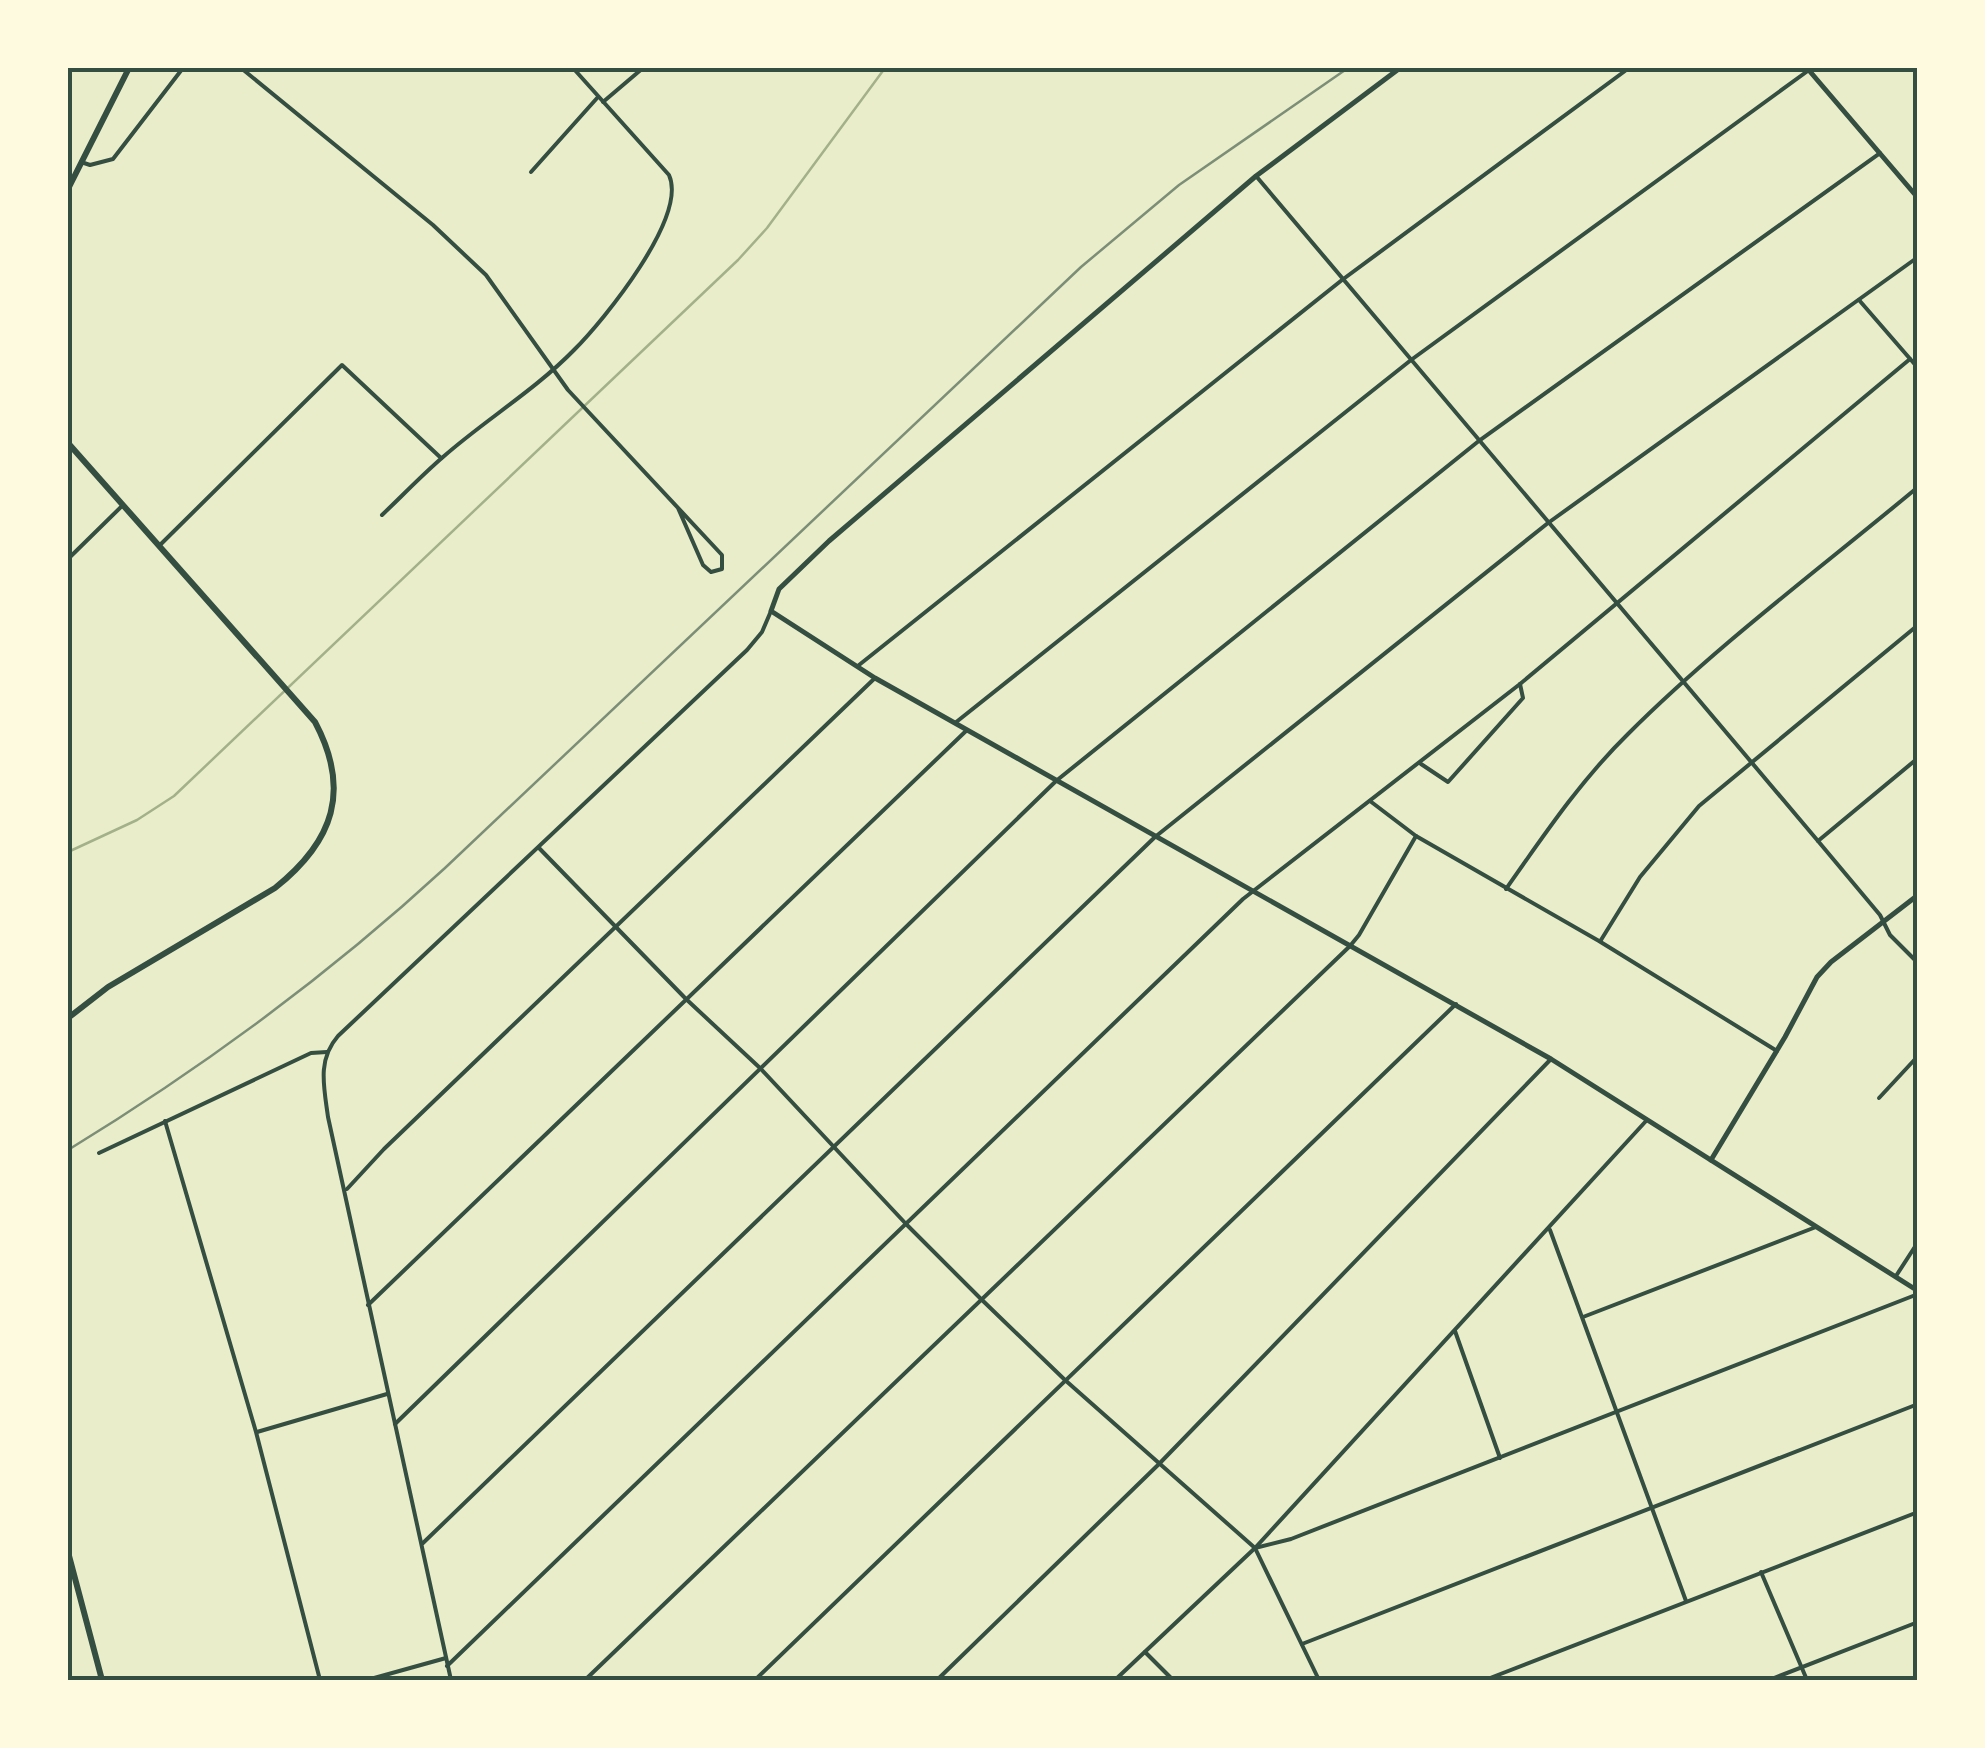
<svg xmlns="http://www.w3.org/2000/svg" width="1985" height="1748" font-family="'Noto Sans',sans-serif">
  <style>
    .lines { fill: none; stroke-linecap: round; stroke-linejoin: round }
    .stream { stroke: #a3b18a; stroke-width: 2.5 }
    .minor { stroke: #344e41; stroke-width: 4 }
    .tertiary { stroke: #344e41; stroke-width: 5 }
    .secondary { stroke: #344e41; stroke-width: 6 }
    .rail { stroke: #7c8e77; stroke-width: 2.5 }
    .neatline { fill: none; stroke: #344e41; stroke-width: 4 }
  </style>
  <rect width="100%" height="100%" fill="#e9edc9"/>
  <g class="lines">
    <!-- stream -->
    <path class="stream" d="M 68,852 L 137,820 L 174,796 L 738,260 L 767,228 L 885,68"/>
    <!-- minor -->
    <g class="minor">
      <path d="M 241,68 L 433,225 L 486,275 L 568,390 L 722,555 L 722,569 L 711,572 L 703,565 L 678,508"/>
      <path d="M 603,102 L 643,68"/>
      <path d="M 81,162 L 90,165 L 113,159 L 183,68"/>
      <path d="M 531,172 L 598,97"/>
      <path d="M 1256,176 L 1818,841 L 1880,915 L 1890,935 L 1918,963"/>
      <path d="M 1859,300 L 1918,368"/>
      <path d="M 382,515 C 402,496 422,475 443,457 C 485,420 535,390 574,350 C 604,320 688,217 669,175 L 573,68"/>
      <path d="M 161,544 L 342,365 L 441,458"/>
      <path d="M 68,559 L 123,505"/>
      <path d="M 859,665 L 1342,280 L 1629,68"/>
      <path d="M 955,723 L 1411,360 L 1809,70"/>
      <path d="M 1421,764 L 1448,782 L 1523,698 L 1520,684"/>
      <path d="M 1370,801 L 1416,836 L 1599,941 L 1777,1051"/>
      <path d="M 1818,841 L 1918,758"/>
      <path d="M 539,848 L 686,999 L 760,1068 L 907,1225 L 981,1299 L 1065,1380 L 1255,1548 L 1319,1680"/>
      <path d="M 1506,889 C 1544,835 1581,780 1628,734 C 1716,646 1822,567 1918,487"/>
      <path d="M 1601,940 L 1640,877 L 1699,806 L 1918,625"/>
      <path d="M 1879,1098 L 1918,1056"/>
      <path d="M 165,1121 L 256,1432 L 320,1680"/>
      <path d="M 99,1153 L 311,1053 L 327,1052"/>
      <path d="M 347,1189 L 384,1149 L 875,678"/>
      <path d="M 1550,1230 L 1686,1601"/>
      <path d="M 1896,1276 L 1918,1242"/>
      <path d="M 368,1305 L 967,730"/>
      <path d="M 1583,1317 L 1816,1227"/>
      <path d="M 1455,1331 L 1500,1458"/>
      <path d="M 395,1424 L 1056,781 L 1480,440 L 1880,153"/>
      <path d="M 257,1432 L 387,1394"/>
      <path d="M 423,1543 L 1155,837 L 1548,523 L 1918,257"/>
      <path d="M 1255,1548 L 1291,1539 L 1918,1294"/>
      <path d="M 1761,1572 L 1807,1680"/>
      <path d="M 1302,1644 L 1918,1404"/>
      <path d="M 1145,1652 L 1173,1680"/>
      <path d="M 447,1666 L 1243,899 L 1520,684 L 1910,359"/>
      <path d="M 367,1680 L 446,1658"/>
      <path d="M 451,1680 L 328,1117 C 324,1087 317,1060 338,1036 L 747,650 L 762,632 L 771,611"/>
      <path d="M 585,1680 L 1350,946 L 1359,935 L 1416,836"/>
      <path d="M 755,1680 L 1456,1004"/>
      <path d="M 937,1680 L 1159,1464 L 1551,1059"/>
      <path d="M 1115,1680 L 1255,1548 L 1646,1121"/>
      <path d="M 1485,1680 L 1918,1512"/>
      <path d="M 1769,1680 L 1918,1622"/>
    </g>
    <!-- tertiary -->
    <g class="tertiary">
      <path d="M 1400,68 L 1256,176 L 829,541 L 779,589 L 771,611 L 875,678 L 1551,1059 L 1918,1291"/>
      <path d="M 1807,68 L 1918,198"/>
      <path d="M 1711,1160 L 1785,1037 L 1817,977 L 1831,962 L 1918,895"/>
    </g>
    <!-- secondary -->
    <g class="secondary">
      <path d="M 68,189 L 129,68"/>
      <path d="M 68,443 L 315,722 C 351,790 334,841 275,888 L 108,987 L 68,1018"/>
      <path d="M 68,1552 L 102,1680"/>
    </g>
    <!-- rail -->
    <path class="rail" d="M 68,1150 C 202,1068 329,975 445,868 L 1081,267 L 1179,185 L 1348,68"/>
  </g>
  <!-- border -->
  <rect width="1985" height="1748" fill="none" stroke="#fefae0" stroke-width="140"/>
  <rect x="70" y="70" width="1845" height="1608" class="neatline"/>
</svg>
